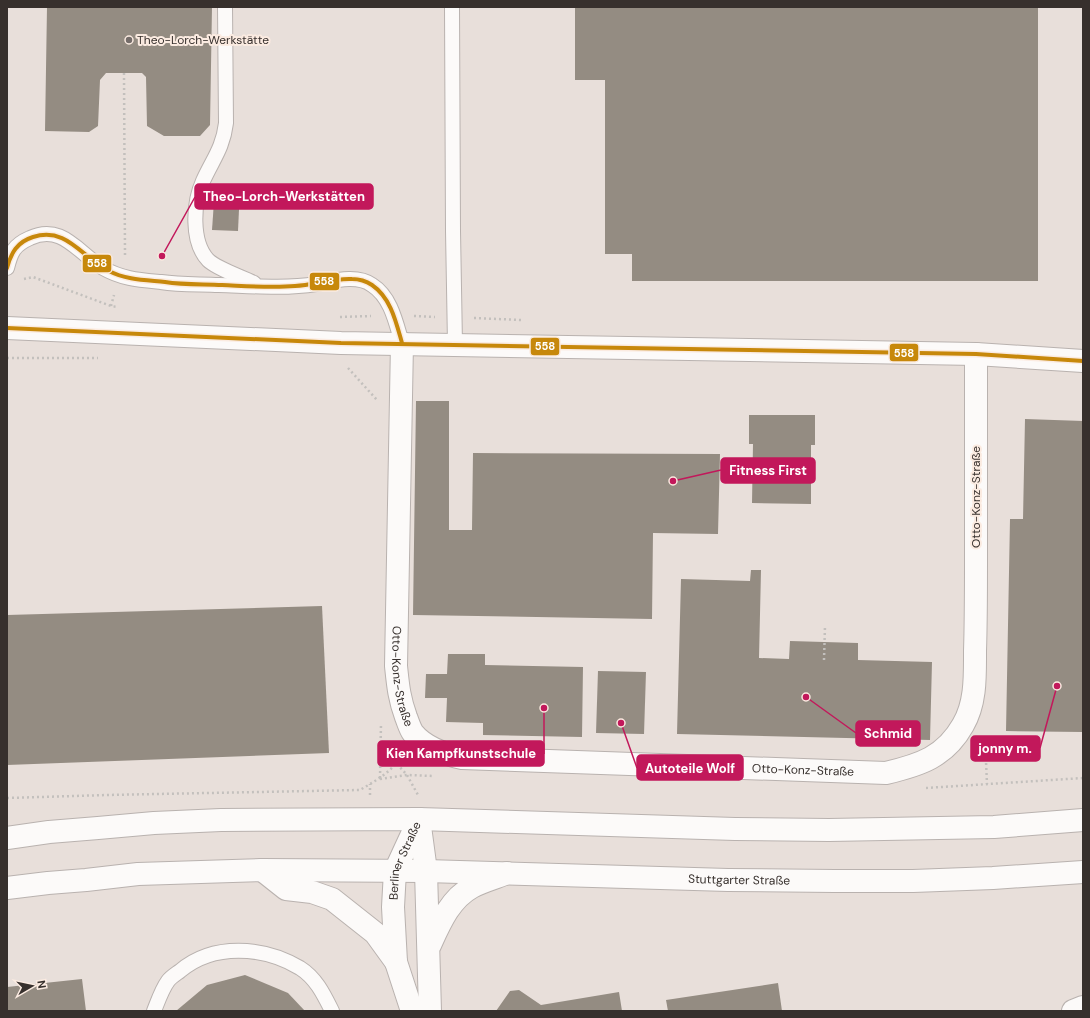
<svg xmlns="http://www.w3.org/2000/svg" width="1090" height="1018" font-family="'DM Sans',sans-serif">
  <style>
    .building { fill: #948c82 }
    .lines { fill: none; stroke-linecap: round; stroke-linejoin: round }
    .lane-casing { stroke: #b9b2af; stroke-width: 16 }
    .street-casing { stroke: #b9b2af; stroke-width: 24 }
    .primary-casing { stroke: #b9b2af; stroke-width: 24 }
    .path { stroke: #c3c0bd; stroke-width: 2.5; stroke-dasharray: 2 3; stroke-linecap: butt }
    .lane { stroke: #fcfaf9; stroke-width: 14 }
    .street { stroke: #fcfaf9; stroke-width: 22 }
    .primary { stroke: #fcfaf9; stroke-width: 22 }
    .bus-1-casing { stroke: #fbebe1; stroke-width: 7 }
    .bus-1 { stroke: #c7880b; stroke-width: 4 }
    .poi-dot { fill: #756d6a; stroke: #fbebe1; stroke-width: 1.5 }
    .labels { text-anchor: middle; stroke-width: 4; stroke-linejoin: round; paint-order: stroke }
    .poi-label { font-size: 12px; fill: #37302d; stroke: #fbebe1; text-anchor: start }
    .street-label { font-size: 12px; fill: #37302d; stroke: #fbebe1 }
    .leader { fill: none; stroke: #c2185b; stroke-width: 1.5 }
    .callout-dot { fill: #c2185b; stroke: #fbebe1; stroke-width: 1.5 }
    .callout { fill: #c2185b; stroke: #c2185b; stroke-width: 1.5 }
    .callout-label { font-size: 13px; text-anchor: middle; font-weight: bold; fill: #fff }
    .line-badge { stroke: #fbebe1; stroke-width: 1.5 }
    .badge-label { font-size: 11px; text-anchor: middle; font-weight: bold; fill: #fff }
  </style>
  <rect width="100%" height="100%" fill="#e8dfda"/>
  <!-- building -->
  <g class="building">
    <path d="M 47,7 L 212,7 L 210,125 L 200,136 L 164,136 L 147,126 L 146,77 L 142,73 L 106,73 L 100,80 L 98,126 L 89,132 L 45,131 Z"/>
    <path d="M 575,7 L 1038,7 L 1038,281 L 632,281 L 632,254 L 605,254 L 605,80 L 575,80 Z"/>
    <path d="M 215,187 L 240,188 L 238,231 L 212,230 Z"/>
    <path d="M 416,401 L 449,401 L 449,530 L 472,530 L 473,453 L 720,454 L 718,534 L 653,533 L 652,619 L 413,615 Z"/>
    <path d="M 749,415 L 815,415 L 815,445 L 811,445 L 811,504 L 752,503 L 753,444 L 749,444 Z"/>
    <path d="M 1025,419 L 1083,421 L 1083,732 L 1006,731 L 1010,519 L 1023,519 Z"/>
    <path d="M 751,570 L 761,570 L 759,658 L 789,659 L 790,641 L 858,643 L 858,660 L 932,662 L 930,740 L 677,734 L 681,579 L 750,581 Z"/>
    <path d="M 322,606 L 329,753 L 7,765 L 7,615 Z"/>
    <path d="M 448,654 L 485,654 L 485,665 L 583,667 L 582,737 L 483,735 L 483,723 L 446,722 L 447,698 L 425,698 L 426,674 L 447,674 Z"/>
    <path d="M 598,671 L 646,672 L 644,734 L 596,733 Z"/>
    <path d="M 245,975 L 288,993 L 305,1011 L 176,1011 L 207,985 Z"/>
    <path d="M 82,979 L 86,1011 L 7,1011 L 7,987 Z"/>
    <path d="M 778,983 L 782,1011 L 668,1011 L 666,1000 Z"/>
    <path d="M 519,990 L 541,1005 L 619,992 L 622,1011 L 496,1011 L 510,991 Z"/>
  </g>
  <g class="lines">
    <defs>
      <g id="lane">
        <path d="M 225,7 L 226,123 C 223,148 213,159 203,181 C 193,203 191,242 208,260 C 217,269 242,277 254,283"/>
        <path d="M 452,7 L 453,231 L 455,344"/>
        <path d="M 7,268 C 11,252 14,245 30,238 C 62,223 78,253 103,268 C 122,279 140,280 161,282 C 180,285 200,284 219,285 C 251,286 285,289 316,284 C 333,281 357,274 372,285 C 391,297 396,323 402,343"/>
        <path d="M 154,1011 C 158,1001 162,989 168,981 C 171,977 176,974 180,971 C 213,943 263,946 300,968 C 316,978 324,995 332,1011"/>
      </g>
      <g id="street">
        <path d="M 7,328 L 341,343 L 976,354 L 1083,361"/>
        <path id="s1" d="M 402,343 L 396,666 C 398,685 399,698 406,717 C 408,722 410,729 413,733 C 425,748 444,754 462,758 L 886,773 C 920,765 945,757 963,725 C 976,703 975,676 975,651 C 976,621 976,591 976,560 C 976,492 976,423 976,354"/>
        <path d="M 419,819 L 426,871 L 430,1011"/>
        <path d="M 262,870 L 286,889 L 312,892 L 332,899 L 375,933 L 396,962"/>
        <path d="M 430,945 C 440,923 450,899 472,887 C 483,881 496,878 507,873"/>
        <path id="s2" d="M 412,1011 L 396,962 L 393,907 L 395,871 L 419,819"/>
        <path d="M 1073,1011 L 1083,1007"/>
      </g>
      <g id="primary">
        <path d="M 7,838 L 49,832 L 98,828 L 154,823 L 221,820 L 419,819 L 735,829 L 829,830 L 994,827 L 1083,820"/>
        <path id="s3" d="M 7,888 L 48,883 L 86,880 L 138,874 L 262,870 L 426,871 L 728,880 L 835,881 L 913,881 L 993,878 L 1083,872"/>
      </g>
    </defs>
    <!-- lane casing -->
    <use href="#lane" class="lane-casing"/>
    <!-- street casing -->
    <use href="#street" class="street-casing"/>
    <!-- primary casing -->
    <use href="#primary" class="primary-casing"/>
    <!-- path -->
    <g class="path">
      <path d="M 124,73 L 125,255"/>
      <path d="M 24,279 L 33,277 L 111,306 L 118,307"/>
      <path d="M 111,306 L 114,295"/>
      <path d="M 414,316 L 435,317"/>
      <path d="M 340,317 L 371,316"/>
      <path d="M 474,318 L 521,320"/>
      <path d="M 7,358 L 98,358"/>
      <path d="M 348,368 L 377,400"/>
      <path d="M 824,660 L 825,626"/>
      <path d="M 985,738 L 987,784"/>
      <path d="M 397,764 L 407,775 L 418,795"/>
      <path d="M 380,778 L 381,723"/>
      <path d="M 380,779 L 407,775 L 433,776"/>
      <path d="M 926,788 L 1083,778"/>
      <path d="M 370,795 L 370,784"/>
      <path d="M 7,798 L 107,795 L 360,790 C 375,781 392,772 401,756"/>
    </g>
    <!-- lane -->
    <use href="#lane" class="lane"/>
    <!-- street -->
    <use href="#street" class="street"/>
    <!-- primary -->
    <use href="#primary" class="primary"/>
    <defs>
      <g id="bus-1">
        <path d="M 7,268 C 11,253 17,242 33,237 C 67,226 82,258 109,271 C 126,280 146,280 165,282 C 184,285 203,284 222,285 C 246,286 271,288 295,286 C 314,285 333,278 352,279 C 359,279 366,281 372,285 C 391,298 396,322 402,343"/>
        <path d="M 7,328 L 341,343 L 976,354 L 1083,361"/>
      </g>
    </defs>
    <!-- bus-1 casing -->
    <use href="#bus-1" class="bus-1-casing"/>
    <!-- bus-1 -->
    <use href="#bus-1" class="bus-1"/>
  </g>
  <!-- markers -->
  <circle class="poi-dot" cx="129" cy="40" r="4"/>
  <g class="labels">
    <!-- poi labels -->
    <g class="poi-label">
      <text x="137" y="44">Theo-Lorch-Werkstätte</text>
    </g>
    <!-- street labels -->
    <g class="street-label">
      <text transform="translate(976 497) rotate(-90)" y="4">Otto-Konz-Straße</text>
      <text dy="4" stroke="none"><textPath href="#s1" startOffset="334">Otto-Konz-Straße</textPath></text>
      <text dy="4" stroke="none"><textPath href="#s1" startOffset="790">Otto-Konz-Straße</textPath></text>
      <text dy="4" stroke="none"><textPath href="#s2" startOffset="155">Berliner Straße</textPath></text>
      <text dy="4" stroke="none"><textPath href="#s3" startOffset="733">Stuttgarter Straße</textPath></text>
    </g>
  </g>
  <!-- callouts -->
  <path class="leader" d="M162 256L195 197M673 481L721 470M806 697L856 733M1057 686L1040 748M544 708L544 754M621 723L637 768"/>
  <g class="callout-dot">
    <circle cx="162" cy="256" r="4"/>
    <circle cx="673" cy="481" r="4"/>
    <circle cx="806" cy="697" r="4"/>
    <circle cx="1057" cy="686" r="4"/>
    <circle cx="544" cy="708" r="4"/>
    <circle cx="621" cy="723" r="4"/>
  </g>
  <g class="callout">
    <rect x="195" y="184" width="178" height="25" rx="4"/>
    <rect x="721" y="458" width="94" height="25" rx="4"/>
    <rect x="856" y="721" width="64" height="25" rx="4"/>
    <rect x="971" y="736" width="69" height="25" rx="4"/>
    <rect x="378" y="741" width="166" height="25" rx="4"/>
    <rect x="637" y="755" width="106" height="25" rx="4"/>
  </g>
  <g class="callout-label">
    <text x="284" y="201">Theo-Lorch-Werkstätten</text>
    <text x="768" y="475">Fitness First</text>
    <text x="888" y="738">Schmid</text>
    <text x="1005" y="753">jonny m.</text>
    <text x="461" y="758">Kien Kampfkunstschule</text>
    <text x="690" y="773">Autoteile Wolf</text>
  </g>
  <g class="line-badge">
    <rect x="82" y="254" width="30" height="19" rx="4" fill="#c7880b"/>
    <rect x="309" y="272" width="31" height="19" rx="4" fill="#c7880b"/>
    <rect x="530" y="337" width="30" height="19" rx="4" fill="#c7880b"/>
    <rect x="889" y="343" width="30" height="19" rx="4" fill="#c7880b"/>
  </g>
  <g class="badge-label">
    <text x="97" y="267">558</text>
    <text x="324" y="285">558</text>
    <text x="545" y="350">558</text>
    <text x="904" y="357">558</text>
  </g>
  <!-- border -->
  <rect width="1090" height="1018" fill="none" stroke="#37302d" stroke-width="16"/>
  <!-- north arrow -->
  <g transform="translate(32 986) rotate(81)" stroke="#fbebe1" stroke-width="3" paint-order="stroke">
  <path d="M0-3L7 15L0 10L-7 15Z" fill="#37302d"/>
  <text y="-6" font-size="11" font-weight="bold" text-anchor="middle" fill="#37302d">N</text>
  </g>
</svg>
